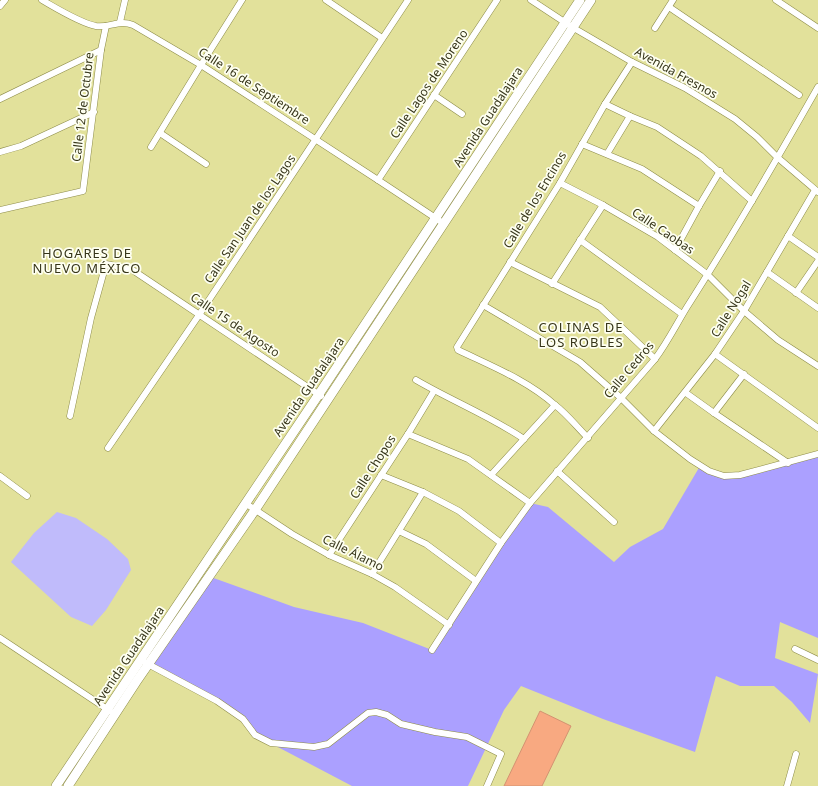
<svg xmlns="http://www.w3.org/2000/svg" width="818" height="786" font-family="'Noto Sans',sans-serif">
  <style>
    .green { fill: #c0bbfb }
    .forest { fill: #aba0ff }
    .building { fill: #f8a981; stroke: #d39271 }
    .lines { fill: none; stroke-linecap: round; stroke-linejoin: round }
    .street-casing { stroke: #8d8c48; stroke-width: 7 }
    .secondary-casing { stroke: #8d8c48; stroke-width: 10 }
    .street { stroke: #fff; stroke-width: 6 }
    .secondary { stroke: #fff; stroke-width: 9 }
    .labels { text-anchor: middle; stroke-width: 3.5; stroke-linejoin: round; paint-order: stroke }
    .street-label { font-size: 12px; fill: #363519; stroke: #fefff1 }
    .neighbourhood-label { font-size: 13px; letter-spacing: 1px; fill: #363519; stroke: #fefff1 }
  </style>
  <rect width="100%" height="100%" fill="#e2e19b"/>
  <!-- green -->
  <path class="green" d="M 57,512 L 76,518 L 107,539 L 128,559 L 131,570 L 106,610 L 92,626 L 71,617 L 11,562 L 34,533 Z"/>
  <!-- forest -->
  <path class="forest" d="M 818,454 L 818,638 L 780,622 L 775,658 L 818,674 L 810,723 L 792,702 L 774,686 L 740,686 L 716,676 L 695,752 L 603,719 L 521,686 L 504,710 L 468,786 L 352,786 L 255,735 L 243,719 L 149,665 L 208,576 L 294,607 L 363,623 L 432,650 L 530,503 L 548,507 L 614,562 L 630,547 L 663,529 L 700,466 L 728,476 Z"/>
  <!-- building -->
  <path class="building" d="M 540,711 L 571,726 L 542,786 L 504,786 Z"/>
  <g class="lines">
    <defs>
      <g id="street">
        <path d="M 42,0 C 56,8 80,23 96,26 C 110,28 119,19 133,25 L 201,65 L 378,180 L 443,223"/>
        <path d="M 326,0 L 382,38"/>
        <path d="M 531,0 L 572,27 L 632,62 L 685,88 L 735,119 L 757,137 L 777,157 L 818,192"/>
        <path d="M 776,0 L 818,28"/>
        <path d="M 0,6 L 5,0"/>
        <path d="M 669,7 L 799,95"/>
        <path d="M 120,22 L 125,0"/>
        <path d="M 655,28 L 673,0"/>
        <path d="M 434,95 L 462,114"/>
        <path d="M 0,99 L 101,50"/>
        <path d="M 605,104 L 630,116 L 657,127 L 701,156 L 752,201"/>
        <path d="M 160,133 L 206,164"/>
        <path d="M 582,144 L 642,169 L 699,206"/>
        <path d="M 151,147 L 201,65 L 242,0"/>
        <path d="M 0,152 L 21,146 L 94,112"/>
        <path d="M 607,154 L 630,116"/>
        <path d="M 378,180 L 497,0"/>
        <path d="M 560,183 L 603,205 L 658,237 L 708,275 L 744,311 L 778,340 L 818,366"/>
        <path d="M 0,210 L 83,191 L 101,50 L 106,26"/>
        <path d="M 788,236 L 818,257"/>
        <path d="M 580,240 L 682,314"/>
        <path d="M 675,250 L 699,206 L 720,171"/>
        <path d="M 510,262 L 600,307 L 655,359"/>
        <path d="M 767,272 L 818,308"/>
        <path d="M 552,284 L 603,205"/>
        <path d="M 796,293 L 818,261"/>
        <path d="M 483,305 L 580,362 L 621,398 L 654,431 L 690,459 L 709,471 L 724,476 L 740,475 L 818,454"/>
        <path d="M 715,354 L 818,428"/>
        <path d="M 416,380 C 452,401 490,416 524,439"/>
        <path d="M 686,393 L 714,413 L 788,463"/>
        <path d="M 714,413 L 744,374"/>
        <path d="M 70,416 L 91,318 L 106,264 L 131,269 L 321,396"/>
        <path d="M 654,431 L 715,354 L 744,311 L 815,190"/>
        <path d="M 408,434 L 468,459 L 530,503"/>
        <path d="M 588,438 C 577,427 567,414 555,405 C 527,380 491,366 458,350 L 457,347 L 560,183 L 605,104 L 632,62"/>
        <path d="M 108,448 L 199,315 L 408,0"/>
        <path d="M 557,471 L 614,522"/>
        <path d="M 381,475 L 423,492 L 459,511 L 501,543"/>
        <path d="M 491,475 L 555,405"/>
        <path d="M 0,476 L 27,496"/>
        <path d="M 245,503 L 292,534 L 329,555 L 372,574 L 395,587 L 449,625"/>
        <path d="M 399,531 L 426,544 L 476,581"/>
        <path d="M 329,555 L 408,434 L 434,391"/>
        <path d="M 372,574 L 423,492"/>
        <path d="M 0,638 L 110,711"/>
        <path d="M 795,649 L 818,660"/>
        <path d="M 432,650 L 501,543 L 530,503 L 655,359 C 667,343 676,325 687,307 C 733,235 776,161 818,87"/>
        <path d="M 146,663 L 217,701 L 243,719 L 255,735 L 271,743 L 314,747 L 328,744 L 368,713 L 376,712 L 387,715 L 401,724 L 435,732 L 467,737 L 501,754 L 487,786"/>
        <path d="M 787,786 L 796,754"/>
      </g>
      <g id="secondary">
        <path d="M 56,786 L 319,394 L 580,0"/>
        <path d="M 68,786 L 136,682 L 255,510 L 591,0"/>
      </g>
    </defs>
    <!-- street casing -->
    <use href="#street" class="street-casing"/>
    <!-- secondary casing -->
    <use href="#secondary" class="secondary-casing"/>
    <!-- street -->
    <use href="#street" class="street"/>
    <!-- secondary -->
    <use href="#secondary" class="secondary"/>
  </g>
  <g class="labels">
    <!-- street labels -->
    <g class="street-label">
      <text transform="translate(676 73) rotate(29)" y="4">Avenida Fresnos</text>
      <text transform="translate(429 84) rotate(-56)" y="4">Calle Lagos de Moreno</text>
      <text transform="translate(254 86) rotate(33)" y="4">Calle 16 de Septiembre</text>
      <text transform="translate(83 107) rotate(-83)" y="4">Calle 12 de Octubre</text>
      <text transform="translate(488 117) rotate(-57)" y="4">Avenida Guadalajara</text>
      <text transform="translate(535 200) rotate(-59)" y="4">Calle de los Encinos</text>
      <text transform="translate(250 219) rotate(-56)" y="4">Calle San Juan de los Lagos</text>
      <text transform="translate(663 231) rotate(34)" y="4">Calle Caobas</text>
      <text transform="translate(731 309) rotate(-58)" y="4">Calle Nogal</text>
      <text transform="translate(235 325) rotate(34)" y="4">Calle 15 de Agosto</text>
      <text transform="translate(629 370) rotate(-50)" y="4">Calle Cedros</text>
      <text transform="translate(309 387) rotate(-56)" y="4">Avenida Guadalajara</text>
      <text transform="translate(373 467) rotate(-57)" y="4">Calle Chopos</text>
      <text transform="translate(353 553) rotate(26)" y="4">Calle Álamo</text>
      <text transform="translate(129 656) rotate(-56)" y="4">Avenida Guadalajara</text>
    </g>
    <!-- neighbourhood labels -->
    <g class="neighbourhood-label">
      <text x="87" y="258">HOGARES DE<tspan x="87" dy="15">NUEVO MÉXICO</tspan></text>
      <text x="581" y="332">COLINAS DE<tspan x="581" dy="15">LOS ROBLES</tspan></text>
    </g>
  </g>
</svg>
